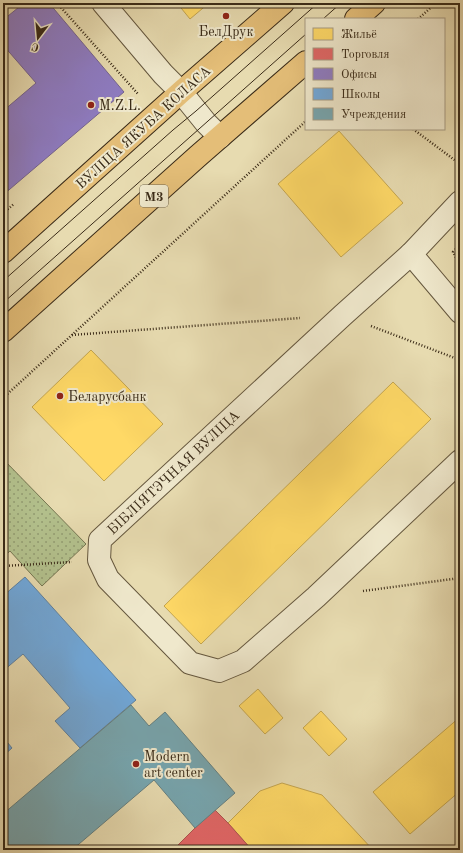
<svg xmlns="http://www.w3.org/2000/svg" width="463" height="853" font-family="'Old Standard TT',serif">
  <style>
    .park { fill: url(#park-dots); stroke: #767652 }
    .homes { fill: #ffd966; stroke: #c4a54f }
    .shops { fill: #e06666; stroke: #ae544f }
    .offices { fill: #8e7cc3; stroke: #756490 }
    .schools { fill: #6fa8dc; stroke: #5f82a1 }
    .public { fill: #76a5af; stroke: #648082 }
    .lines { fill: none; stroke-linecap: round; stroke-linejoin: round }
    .minor-casing { stroke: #65573e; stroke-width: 24 }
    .major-casing { stroke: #3a2b18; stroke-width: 24 }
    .path { stroke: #3a2b18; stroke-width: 2.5; stroke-dasharray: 1 2; stroke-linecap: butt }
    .minor { stroke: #efe8cc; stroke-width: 22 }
    .major { stroke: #e4be78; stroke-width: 22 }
    .tram { stroke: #3a2b18; stroke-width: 1 }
    .poi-dot { fill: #8f2418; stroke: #efe8cc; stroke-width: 1.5 }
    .labels { text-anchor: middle; stroke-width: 4; stroke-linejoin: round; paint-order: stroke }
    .shield { fill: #efe8cc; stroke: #70644e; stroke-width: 1 }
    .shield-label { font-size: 13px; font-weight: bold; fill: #3a2b18 }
    .poi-label { font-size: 14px; fill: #3a2b18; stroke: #efe8cc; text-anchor: start }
    .street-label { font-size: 14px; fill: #3a2b18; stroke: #efe8cc }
  </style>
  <defs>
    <pattern id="park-dots" width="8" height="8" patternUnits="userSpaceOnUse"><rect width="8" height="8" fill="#b3c18d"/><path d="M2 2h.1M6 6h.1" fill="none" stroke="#939d72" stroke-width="1.8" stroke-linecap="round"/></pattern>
  </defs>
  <rect width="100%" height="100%" fill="#e7dbb0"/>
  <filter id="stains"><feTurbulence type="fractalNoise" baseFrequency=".005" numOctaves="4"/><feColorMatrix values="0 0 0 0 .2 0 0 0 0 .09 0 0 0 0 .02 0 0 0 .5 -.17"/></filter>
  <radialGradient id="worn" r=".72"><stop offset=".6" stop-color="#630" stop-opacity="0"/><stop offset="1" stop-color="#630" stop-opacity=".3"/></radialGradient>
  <!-- park -->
  <path class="park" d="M 3,459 L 86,544 L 42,586 L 10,551 L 3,557 Z"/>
  <!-- homes -->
  <g class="homes">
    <path d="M 177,3 L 209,3 L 190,19 Z"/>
    <path d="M 339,131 L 403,203 L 341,257 L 278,184 Z"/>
    <path d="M 91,350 L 163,424 L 104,481 L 32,407 Z"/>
    <path d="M 393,382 L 431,419 L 201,644 L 164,606 Z"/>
    <path d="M 258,689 L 283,718 L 265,734 L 239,706 Z"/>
    <path d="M 321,711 L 347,739 L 329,756 L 303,728 Z"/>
    <path d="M 460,717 L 460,791 L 410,834 L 373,792 Z"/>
    <path d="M 282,783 L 322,795 L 373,850 L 252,850 L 228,823 L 260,791 Z"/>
  </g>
  <!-- shops -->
  <path class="shops" d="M 215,810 L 228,823 L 252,850 L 173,850 L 195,828 Z"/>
  <!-- offices -->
  <path class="offices" d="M 24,3 L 49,3 L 124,92 L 3,195 L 3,111 L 36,83 L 3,45 L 3,20 Z"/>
  <!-- schools -->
  <g class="schools">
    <path d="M 25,577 L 136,700 L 80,748 L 55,721 L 70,708 L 23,654 L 3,671 L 3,596 Z"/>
    <path d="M 3,737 L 12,748 L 3,756 Z"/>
  </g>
  <!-- public -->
  <path class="public" d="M 131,705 L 149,726 L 165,712 L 235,793 L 195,828 L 154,780 L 72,850 L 3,850 L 3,814 Z"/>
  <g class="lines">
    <defs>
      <g id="minor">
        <path d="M 103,3 L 163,74 L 181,92 L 206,123 L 220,137"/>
        <path d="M 460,202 L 411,254 L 343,315 L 100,540 L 99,560 L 108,579 L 190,663 L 219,671 L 243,661 L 316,597 L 460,461"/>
        <path d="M 411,254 L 460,312"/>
      </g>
      <g id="major">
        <path d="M 356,19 L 374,3"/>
        <path d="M 3,252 L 181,92 L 283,3"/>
        <path d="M 3,331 L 198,156 L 306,62"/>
      </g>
    </defs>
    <!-- minor casing -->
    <use href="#minor" class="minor-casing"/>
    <!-- major casing -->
    <use href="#major" class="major-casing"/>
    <!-- path -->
    <g class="path">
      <path d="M 57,3 L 138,94"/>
      <path d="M 418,19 L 436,3"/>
      <path d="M 413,129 L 460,164"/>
      <path d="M 3,213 L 14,204"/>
      <path d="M 460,245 L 453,252 L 460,265"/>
      <path d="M 371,326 L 460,360"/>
      <path d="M 72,335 L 300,318"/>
      <path d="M 3,398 L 306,121"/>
      <path d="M 3,566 L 72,562"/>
      <path d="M 363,591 L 460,578"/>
    </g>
    <!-- minor -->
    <use href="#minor" class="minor"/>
    <!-- major -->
    <use href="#major" class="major"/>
    <!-- tram -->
    <g class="tram">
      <path d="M 323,19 L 341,3"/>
      <path d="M 3,281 L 173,130 L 196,111 L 318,3"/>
      <path d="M 3,303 L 306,34"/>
    </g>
  </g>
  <!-- markers -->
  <g class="poi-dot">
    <circle cx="226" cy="16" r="4"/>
    <circle cx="91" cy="105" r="4"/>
    <circle cx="60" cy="396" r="4"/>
    <circle cx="136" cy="764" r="4"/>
  </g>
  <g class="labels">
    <!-- shield labels -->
    <rect class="shield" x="140" y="185" width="28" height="22" rx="3"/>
    <g class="shield-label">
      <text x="154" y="201">М3</text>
    </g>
    <!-- poi labels -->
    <g class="poi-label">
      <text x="226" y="36" text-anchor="middle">БелДрук</text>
      <text x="99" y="110">M.Z.L.</text>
      <text x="68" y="401">Беларусбанк</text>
      <text x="144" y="761">Modern<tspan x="144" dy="16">art center</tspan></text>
    </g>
    <!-- street labels -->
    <g class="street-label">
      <text transform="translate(143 127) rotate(-42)" y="5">ВУЛІЦА ЯКУБА КОЛАСА</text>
      <text transform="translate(173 472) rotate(-43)" y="5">БІБЛІЯТЭЧНАЯ ВУЛІЦА</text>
    </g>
  </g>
  <!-- margin -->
  <rect width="463" height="853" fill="none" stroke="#e7dbb0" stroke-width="16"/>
  <rect x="4" y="4" width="455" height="845" fill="none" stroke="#3a2b18" stroke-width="2"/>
  <rect x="8" y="8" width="447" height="837" fill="none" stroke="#3a2b18"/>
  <!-- legend -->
  <rect x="305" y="18" width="140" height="112" fill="#efe8cc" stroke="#a79c84"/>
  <rect x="313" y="28" width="20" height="12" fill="#ffd966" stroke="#a79c84"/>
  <text x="341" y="38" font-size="12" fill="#3a2b18">Жильё</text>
  <rect x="313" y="48" width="20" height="12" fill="#e06666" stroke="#a79c84"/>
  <text x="341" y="58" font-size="12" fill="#3a2b18">Торговля</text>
  <rect x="313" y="68" width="20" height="12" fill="#8e7cc3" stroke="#a79c84"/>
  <text x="341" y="78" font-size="12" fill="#3a2b18">Офисы</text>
  <rect x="313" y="88" width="20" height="12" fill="#6fa8dc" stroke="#a79c84"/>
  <text x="341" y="98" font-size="12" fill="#3a2b18">Школы</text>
  <rect x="313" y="108" width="20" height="12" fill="#76a5af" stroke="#a79c84"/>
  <text x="341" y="118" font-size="12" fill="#3a2b18">Учреждения</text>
  <!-- north arrow -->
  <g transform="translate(38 38) rotate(196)" stroke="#efe8cc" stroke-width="3" paint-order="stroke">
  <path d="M0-3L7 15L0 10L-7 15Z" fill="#3a2b18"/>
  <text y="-6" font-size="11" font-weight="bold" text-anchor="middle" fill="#3a2b18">С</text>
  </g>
  <rect width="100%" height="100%" filter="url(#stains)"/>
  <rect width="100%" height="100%" fill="url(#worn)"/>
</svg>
